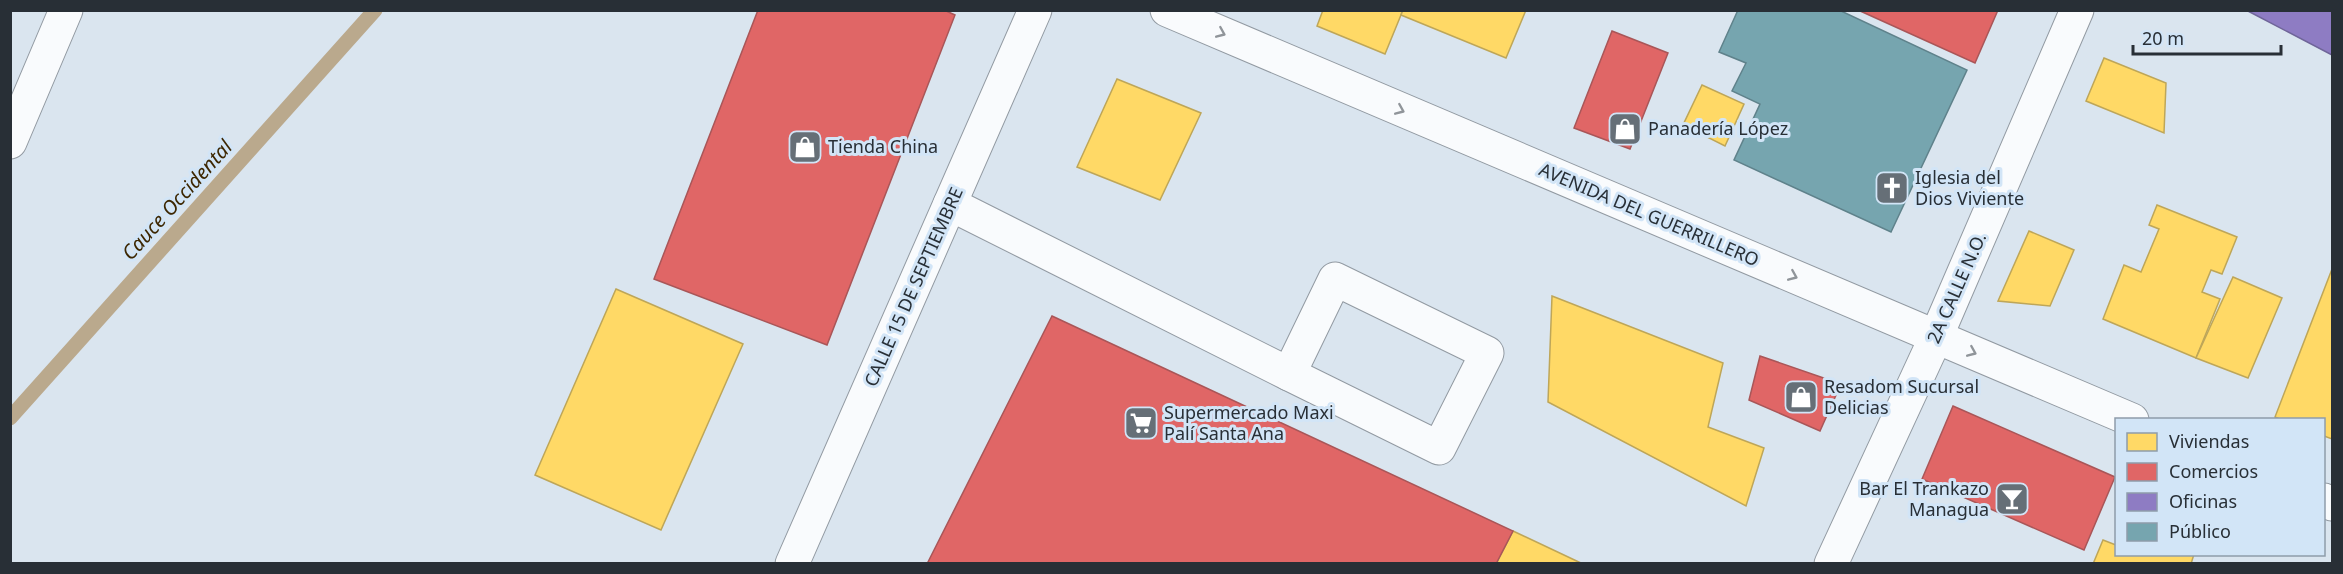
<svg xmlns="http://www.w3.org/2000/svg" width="2343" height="574" font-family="'Noto Sans',sans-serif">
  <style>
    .homes { fill: #ffd966; stroke: #bea658; stroke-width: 1.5 }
    .shops { fill: #e06666; stroke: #a95658; stroke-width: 1.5 }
    .offices { fill: #8e7cc3; stroke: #6f6599; stroke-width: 1.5 }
    .public { fill: #76a5af; stroke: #5f828b; stroke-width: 1.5 }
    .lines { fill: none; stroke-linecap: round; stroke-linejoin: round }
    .stream { stroke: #baa98d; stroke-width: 15 }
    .minor-casing { stroke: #929aa2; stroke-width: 35 }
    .minor { stroke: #f9fbfd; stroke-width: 33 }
    .oneway { stroke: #90959a }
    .labels { text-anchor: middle; stroke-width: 6; stroke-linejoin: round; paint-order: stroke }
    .poi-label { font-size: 18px; fill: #282f36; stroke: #d2e5f7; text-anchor: start }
    .street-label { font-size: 18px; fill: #282f36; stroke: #d2e5f7 }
    .water-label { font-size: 20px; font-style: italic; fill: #3d2702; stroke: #d2e5f7 }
  </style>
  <rect width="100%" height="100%" fill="#dae5ef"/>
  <!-- homes -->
  <g class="homes">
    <path d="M 1323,10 L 1403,10 L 1385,54 L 1317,26 Z"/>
    <path d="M 1403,10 L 1526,10 L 1506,58 L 1401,15 Z"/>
    <path d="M 2104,58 L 2166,83 L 2164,133 L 2086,101 Z"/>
    <path d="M 1117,79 L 1201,113 L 1160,200 L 1077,167 Z"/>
    <path d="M 1702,85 L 1744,104 L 1725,146 L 1683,125 Z"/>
    <path d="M 2157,205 L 2237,237 L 2222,274 L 2211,270 L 2202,292 L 2220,299 L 2196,358 L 2103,319 L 2124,265 L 2141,272 L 2159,229 L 2149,225 Z"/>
    <path d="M 2029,231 L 2074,250 L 2050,306 L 1998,301 Z"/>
    <path d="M 2332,269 L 2332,439 L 2324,436 L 2324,420 L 2282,420 L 2275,417 Z"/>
    <path d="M 2233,277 L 2282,298 L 2248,378 L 2196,358 Z"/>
    <path d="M 616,289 L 743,344 L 661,530 L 535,475 Z"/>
    <path d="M 1552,296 L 1723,363 L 1708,427 L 1764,448 L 1746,506 L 1548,402 Z"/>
    <path d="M 1513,531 L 1583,564 L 1496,564 Z"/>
    <path d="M 2103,540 L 2116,545 L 2116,554 L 2194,554 L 2191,564 L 2093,564 Z"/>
  </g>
  <!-- shops -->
  <g class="shops">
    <path d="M 758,10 L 944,10 L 955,15 L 827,345 L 654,279 Z"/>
    <path d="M 1858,10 L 1998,10 L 1975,63 Z"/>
    <path d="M 1612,31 L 1668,53 L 1630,149 L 1574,128 Z"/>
    <path d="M 1052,316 L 1513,531 L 1496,564 L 927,564 Z"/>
    <path d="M 1760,356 L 1841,384 L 1820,431 L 1749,400 Z"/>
    <path d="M 1953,406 L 2115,477 L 2084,550 L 1922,479 Z"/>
  </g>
  <!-- offices -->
  <path class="offices" d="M 2246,10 L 2332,10 L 2332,55 Z"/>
  <!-- public -->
  <path class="public" d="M 1738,10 L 1839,10 L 1967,70 L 1891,232 L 1734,160 L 1760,104 L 1732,91 L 1746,63 L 1719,52 Z"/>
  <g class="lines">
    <!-- stream -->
    <path class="stream" d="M 10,418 L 375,10"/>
    <defs>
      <g id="minor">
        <path d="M 1167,10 L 2132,420"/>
        <path d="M 10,142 L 66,10"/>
        <path d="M 950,204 L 1289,374"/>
        <path d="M 1335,279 L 1487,353 L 1439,448 L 1289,374 Z"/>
        <path d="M 2324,500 L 2332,504"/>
        <path d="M 792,564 L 1035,10"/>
        <path d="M 1831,564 L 1936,337 L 2077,10"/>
      </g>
    </defs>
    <!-- minor casing -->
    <use href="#minor" class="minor-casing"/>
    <!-- minor -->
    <use href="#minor" class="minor"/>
  </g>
  <!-- one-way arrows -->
  <defs><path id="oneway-chevron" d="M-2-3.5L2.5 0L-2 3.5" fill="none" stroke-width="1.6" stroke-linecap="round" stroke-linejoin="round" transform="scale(1.5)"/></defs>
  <g class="oneway">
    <use href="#oneway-chevron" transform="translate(1221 33) rotate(23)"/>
    <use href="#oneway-chevron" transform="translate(1400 110) rotate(23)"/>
    <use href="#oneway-chevron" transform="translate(1793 276) rotate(23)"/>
    <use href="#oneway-chevron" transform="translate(1972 352) rotate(23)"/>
  </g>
  <!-- icons -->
  <defs>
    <symbol id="shop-square" viewBox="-11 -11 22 22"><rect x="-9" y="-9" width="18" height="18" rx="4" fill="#666f77" stroke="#d2e5f7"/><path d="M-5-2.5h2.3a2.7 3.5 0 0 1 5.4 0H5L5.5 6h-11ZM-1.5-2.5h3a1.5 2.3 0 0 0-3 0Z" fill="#fff"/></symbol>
    <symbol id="church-square" viewBox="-11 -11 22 22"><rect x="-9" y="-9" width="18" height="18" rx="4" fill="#666f77" stroke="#d2e5f7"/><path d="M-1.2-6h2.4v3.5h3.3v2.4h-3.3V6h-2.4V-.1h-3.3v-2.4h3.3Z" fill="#fff"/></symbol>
    <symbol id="supermarket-square" viewBox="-11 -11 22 22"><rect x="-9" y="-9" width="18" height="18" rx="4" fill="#666f77" stroke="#d2e5f7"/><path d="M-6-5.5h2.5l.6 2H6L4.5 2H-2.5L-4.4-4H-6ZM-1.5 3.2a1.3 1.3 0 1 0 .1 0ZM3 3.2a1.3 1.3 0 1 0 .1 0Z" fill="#fff"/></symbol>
    <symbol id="bar-square" viewBox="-11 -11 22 22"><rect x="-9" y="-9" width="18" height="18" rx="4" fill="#666f77" stroke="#d2e5f7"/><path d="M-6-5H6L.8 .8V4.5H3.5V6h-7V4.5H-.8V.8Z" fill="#fff"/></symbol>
  </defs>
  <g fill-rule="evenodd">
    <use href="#shop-square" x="1606" y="110" width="38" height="38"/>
    <use href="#shop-square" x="786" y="128" width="38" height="38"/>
    <use href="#church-square" x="1873" y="169" width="38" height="38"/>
    <use href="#shop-square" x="1782" y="378" width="38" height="38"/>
    <use href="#supermarket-square" x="1122" y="404" width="38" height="38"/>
    <use href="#bar-square" x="1993" y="480" width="38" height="38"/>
  </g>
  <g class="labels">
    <!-- poi labels -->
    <g class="poi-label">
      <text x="1648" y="135">Panadería López</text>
      <text x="828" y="153">Tienda China</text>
      <text x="1915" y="184">Iglesia del<tspan x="1915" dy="21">Dios Viviente</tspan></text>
      <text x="1824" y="393">Resadom Sucursal<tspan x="1824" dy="21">Delicias</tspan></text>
      <text x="1164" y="419">Supermercado Maxi<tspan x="1164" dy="21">Palí Santa Ana</tspan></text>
      <text x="1989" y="495" text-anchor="end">Bar El Trankazo<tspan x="1989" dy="21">Managua</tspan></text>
    </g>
    <!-- street labels -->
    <g class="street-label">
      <text transform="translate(1649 215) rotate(23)" y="6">AVENIDA DEL GUERRILLERO</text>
      <text transform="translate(914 287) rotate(-66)" y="6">CALLE 15 DE SEPTIEMBRE</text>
      <text transform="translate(1957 288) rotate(-66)" y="6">2A CALLE N.O.</text>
    </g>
    <!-- water labels -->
    <g class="water-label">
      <text transform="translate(177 200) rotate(-48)" y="7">Cauce Occidental</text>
    </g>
  </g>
  <!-- border -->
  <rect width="2343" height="574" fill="none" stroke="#282f36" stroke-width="24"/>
  <!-- legend -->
  <rect x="2115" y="418" width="210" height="138" fill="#d2e5f7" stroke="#8e9caa" stroke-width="1.5"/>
  <rect x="2127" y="433" width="30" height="18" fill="#ffd966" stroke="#8e9caa" stroke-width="1.5"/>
  <text x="2169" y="448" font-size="18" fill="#282f36">Viviendas</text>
  <rect x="2127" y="463" width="30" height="18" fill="#e06666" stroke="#8e9caa" stroke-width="1.5"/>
  <text x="2169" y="478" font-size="18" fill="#282f36">Comercios</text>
  <rect x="2127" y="493" width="30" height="18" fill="#8e7cc3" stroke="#8e9caa" stroke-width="1.5"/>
  <text x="2169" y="508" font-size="18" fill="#282f36">Oficinas</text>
  <rect x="2127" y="523" width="30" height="18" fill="#76a5af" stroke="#8e9caa" stroke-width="1.5"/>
  <text x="2169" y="538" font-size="18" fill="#282f36">Público</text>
  <!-- scale -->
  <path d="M2133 45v9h148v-9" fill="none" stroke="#282f36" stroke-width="3"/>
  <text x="2142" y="45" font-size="18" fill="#282f36" stroke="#d2e5f7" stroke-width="4.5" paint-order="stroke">20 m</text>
</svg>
